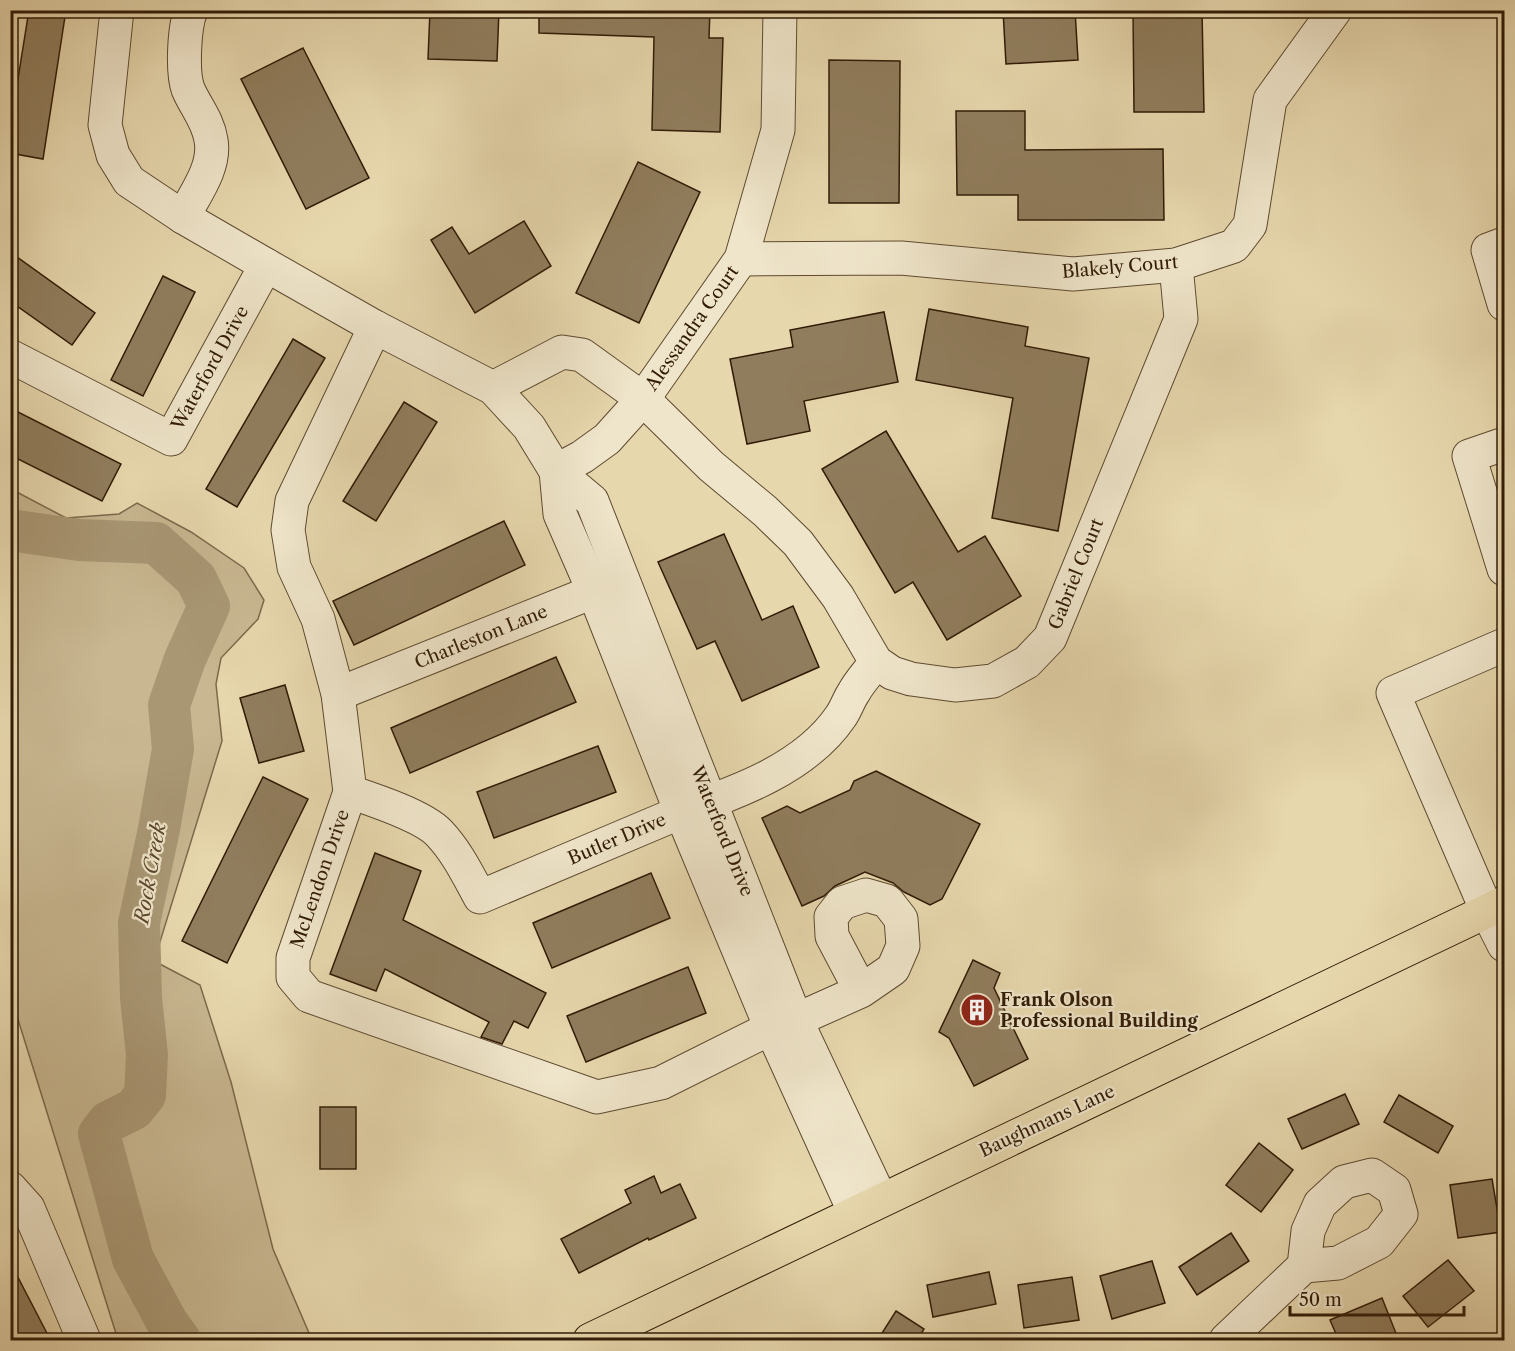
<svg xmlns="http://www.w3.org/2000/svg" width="1515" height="1351" font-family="'Libre Caslon Text',serif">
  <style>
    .green { fill: #c8b791; stroke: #7c694c; stroke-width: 1.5 }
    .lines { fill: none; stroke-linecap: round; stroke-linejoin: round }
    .river { stroke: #a99774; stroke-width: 42 }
    .building { fill: #907d5d; stroke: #311b06; stroke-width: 1.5 }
    .minor-casing { stroke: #5e4a30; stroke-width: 35 }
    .major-casing { stroke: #311b06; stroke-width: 35 }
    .minor { stroke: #efe5ca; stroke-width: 33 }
    .major { stroke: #e7d7ad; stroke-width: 33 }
    .labels { text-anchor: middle; stroke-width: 4.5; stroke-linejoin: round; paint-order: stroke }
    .street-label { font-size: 18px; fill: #311b06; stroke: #efe5ca }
    .poi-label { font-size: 18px; font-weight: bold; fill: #311b06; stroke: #efe5ca; text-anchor: start }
    .water-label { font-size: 20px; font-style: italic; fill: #5b462c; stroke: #efe5ca }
  </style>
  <rect width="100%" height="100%" fill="#e7d7ad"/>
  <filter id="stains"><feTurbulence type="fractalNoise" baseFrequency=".00333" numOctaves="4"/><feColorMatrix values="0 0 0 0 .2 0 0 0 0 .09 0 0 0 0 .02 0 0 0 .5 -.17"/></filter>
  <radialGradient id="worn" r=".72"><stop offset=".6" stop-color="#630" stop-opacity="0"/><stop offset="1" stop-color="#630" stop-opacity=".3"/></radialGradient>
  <!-- green -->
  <path class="green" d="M 11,489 L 66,518 L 119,514 L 137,503 L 191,532 L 244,568 L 264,600 L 258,619 L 221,658 L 216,684 L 222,741 L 154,961 L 200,985 L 231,1082 L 273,1249 L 312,1340 L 118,1340 L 11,997 Z"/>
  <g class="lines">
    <!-- river -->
    <path class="river" d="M 10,530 L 79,540 L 156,543 L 196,579 L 209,606 L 185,659 L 169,705 L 173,749 L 159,829 L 139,923 L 141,998 L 147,1055 L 145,1095 L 134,1109 L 108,1122 L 99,1134 L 133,1259 L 167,1322 L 180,1340"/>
  </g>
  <!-- building -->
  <g class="building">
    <path d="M 29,10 L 66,10 L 43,159 L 10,153 L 10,129 Z"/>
    <path d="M 430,10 L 499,10 L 497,61 L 428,59 Z"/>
    <path d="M 539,10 L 710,10 L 709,38 L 723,38 L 720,132 L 652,130 L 654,37 L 539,33 Z"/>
    <path d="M 1003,10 L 1075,10 L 1078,60 L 1006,64 Z"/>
    <path d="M 1133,10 L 1202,10 L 1204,112 L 1134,112 Z"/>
    <path d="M 303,48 L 369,178 L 306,209 L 241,79 Z"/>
    <path d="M 829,60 L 900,61 L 899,203 L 829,203 Z"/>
    <path d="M 956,111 L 1025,111 L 1025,150 L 1163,149 L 1164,220 L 1018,220 L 1018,195 L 957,195 Z"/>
    <path d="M 638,162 L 700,192 L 639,323 L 576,293 Z"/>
    <path d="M 524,221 L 551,266 L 475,313 L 431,240 L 452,227 L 469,254 Z"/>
    <path d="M 10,252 L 95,313 L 72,345 L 10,301 Z"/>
    <path d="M 163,276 L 195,292 L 143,396 L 111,380 Z"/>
    <path d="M 929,309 L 1028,327 L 1025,346 L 1089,358 L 1058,531 L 992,518 L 1013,398 L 916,380 Z"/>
    <path d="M 884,312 L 898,382 L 804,401 L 810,431 L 747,444 L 730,359 L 793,347 L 790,330 Z"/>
    <path d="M 293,339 L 325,358 L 237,507 L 206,489 Z"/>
    <path d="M 404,402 L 437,422 L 376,521 L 343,501 Z"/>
    <path d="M 10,408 L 121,464 L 102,501 L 10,455 Z"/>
    <path d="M 886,431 L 958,552 L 985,536 L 1021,596 L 947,640 L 913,582 L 895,593 L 822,469 Z"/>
    <path d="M 504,521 L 525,565 L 354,645 L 333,601 Z"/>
    <path d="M 724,534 L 762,620 L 793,606 L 819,667 L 742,701 L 715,641 L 697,649 L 658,562 Z"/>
    <path d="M 556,657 L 576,702 L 410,773 L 391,728 Z"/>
    <path d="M 285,685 L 304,751 L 259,763 L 240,698 Z"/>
    <path d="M 598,746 L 616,792 L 494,838 L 477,792 Z"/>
    <path d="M 876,771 L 980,824 L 942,899 L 930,905 L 904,892 L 893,883 L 865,872 L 835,886 L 824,896 L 802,906 L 762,818 L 787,806 L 800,813 L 850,790 L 854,781 Z"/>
    <path d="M 263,777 L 308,799 L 227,963 L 182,941 Z"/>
    <path d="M 375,853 L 421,871 L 403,920 L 546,993 L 528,1028 L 514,1021 L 502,1044 L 481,1037 L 489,1022 L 385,969 L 376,991 L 330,974 Z"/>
    <path d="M 651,873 L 670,918 L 552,968 L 533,923 Z"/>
    <path d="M 973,960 L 1000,973 L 994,988 L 1028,1059 L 974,1086 L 949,1038 L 939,1032 Z"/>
    <path d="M 688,967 L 706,1013 L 586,1062 L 567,1016 Z"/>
    <path d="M 1345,1094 L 1359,1124 L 1302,1149 L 1288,1119 Z"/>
    <path d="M 1399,1095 L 1453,1126 L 1438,1153 L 1384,1122 Z"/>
    <rect x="320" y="1107" width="36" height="62"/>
    <path d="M 1259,1143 L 1293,1170 L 1261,1212 L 1226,1185 Z"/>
    <path d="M 654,1176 L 661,1193 L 680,1184 L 696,1218 L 649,1240 L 648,1238 L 579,1273 L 561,1239 L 631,1203 L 625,1190 Z"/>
    <path d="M 1492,1179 L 1501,1232 L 1458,1238 L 1450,1185 Z"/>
    <path d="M 1231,1233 L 1249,1261 L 1197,1295 L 1179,1267 Z"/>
    <path d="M 1448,1260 L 1474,1291 L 1428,1327 L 1403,1296 Z"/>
    <path d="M 1152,1261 L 1165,1303 L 1112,1319 L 1100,1276 Z"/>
    <path d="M 10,1262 L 51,1341 L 10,1341 Z"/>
    <path d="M 989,1272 L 996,1304 L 933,1317 L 927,1285 Z"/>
    <path d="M 1072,1277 L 1079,1320 L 1024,1328 L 1018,1285 Z"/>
    <path d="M 1382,1298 L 1399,1341 L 1339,1341 L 1330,1320 Z"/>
    <path d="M 896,1311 L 924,1329 L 917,1341 L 877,1341 Z"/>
  </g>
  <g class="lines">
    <defs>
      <g id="minor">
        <path d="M 117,10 L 105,125 L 113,155 L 129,181 L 183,217 L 266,265 L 375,327 L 493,388 L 529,427 L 556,471 L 592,501 L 796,1020 L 881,1200"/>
        <path d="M 183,217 C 195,194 216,167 211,140 C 208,120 195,106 188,89 C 182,72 184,27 191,10"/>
        <path d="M 1504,244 L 1488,250 L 1504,304"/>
        <path d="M 741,259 L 901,258 L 1073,274 L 1176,265 L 1234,246 L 1250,225 L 1270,100 L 1335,10"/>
        <path d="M 375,327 L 292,501 L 288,530 L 294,567 L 318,619 L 338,694 L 350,792 L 293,958 L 293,977 L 309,996 L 597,1097 L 661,1083 L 771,1028 L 796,1020 L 861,991 L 893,969 L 903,946 L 901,919 L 887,901 L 866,895 L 842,903 L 831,917 L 832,936 L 861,991"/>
        <path d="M 10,356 L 171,439 L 266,265"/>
        <path d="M 493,388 L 562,352 L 582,355 L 643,399 L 711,466 L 765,511 L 798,543 L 838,597 L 876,662 L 892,673 L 911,679 L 955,685 L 993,681 L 1027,662 L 1050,638 L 1181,319 L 1176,265"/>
        <path d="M 1504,444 L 1469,456 L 1504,569"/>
        <path d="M 556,471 L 560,514 L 594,592 L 681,812 L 771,1028 L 855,1213"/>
        <path d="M 556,471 L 582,457 L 607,439 L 643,399 L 741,259 L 778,130 L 780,10"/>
        <path d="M 1504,645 L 1393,693 L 1487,911 L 1504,945"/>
        <path d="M 338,694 L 615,583"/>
        <path d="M 350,792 C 374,800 423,816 439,833 C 457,852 468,875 480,897 L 681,812 C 738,792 806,768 841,716 C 846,709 849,699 854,692 C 860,681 869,672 876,662"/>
        <path d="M 10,1188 L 28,1208 L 84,1340"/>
        <path d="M 1226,1340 L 1304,1266 L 1308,1231 L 1320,1204 L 1344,1182 L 1372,1175 L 1394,1190 L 1401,1214 L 1379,1242 L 1338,1263 L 1304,1266"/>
      </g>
      <path id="major" d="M 590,1340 L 1504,903"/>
    </defs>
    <!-- minor casing -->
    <use href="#minor" class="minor-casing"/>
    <!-- major casing -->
    <use href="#major" class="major-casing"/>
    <!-- minor -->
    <use href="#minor" class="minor"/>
    <!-- major -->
    <use href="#major" class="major"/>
  </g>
  <!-- icons -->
  <defs>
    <symbol id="building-disc" viewBox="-11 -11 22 22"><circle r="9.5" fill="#8f2418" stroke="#efe5ca"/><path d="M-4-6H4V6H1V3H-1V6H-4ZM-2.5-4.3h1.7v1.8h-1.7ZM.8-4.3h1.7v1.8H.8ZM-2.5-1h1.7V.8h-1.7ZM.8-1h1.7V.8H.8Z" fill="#fff"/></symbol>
  </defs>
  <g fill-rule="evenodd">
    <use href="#building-disc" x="958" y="991" width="38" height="38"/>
  </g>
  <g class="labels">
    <!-- street labels -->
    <g class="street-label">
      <text transform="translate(1120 267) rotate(-5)" y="6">Blakely Court</text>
      <text transform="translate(692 328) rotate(-55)" y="6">Alessandra Court</text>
      <text transform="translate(210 368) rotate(-61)" y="6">Waterford Drive</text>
      <text transform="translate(1076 574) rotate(-68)" y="6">Gabriel Court</text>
      <text transform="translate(481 637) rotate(-22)" y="6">Charleston Lane</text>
      <text transform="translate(722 831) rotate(68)" y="6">Waterford Drive</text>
      <text transform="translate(617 839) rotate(-23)" y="6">Butler Drive</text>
      <text transform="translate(320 879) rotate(-71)" y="6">McLendon Drive</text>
      <text transform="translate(1047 1121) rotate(-25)" y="6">Baughmans Lane</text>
    </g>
    <!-- poi labels -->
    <g class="poi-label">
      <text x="1000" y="1006">Frank Olson<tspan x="1000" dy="21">Professional Building</tspan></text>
    </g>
    <!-- water labels -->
    <g class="water-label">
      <text transform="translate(150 873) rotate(-80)" y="7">Rock Creek</text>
    </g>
  </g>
  <!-- margin -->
  <rect width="1515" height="1351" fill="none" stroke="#e7d7ad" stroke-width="36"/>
  <rect x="12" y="12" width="1491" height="1327" fill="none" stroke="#311b06" stroke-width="3"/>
  <rect x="18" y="18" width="1479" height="1315" fill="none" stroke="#311b06" stroke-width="1.5"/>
  <!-- scale -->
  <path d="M1290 1306v9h174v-9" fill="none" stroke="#311b06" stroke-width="3"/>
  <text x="1299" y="1306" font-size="18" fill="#311b06" stroke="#efe5ca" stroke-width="4.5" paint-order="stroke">50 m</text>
  <rect width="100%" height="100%" filter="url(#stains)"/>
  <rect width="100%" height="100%" fill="url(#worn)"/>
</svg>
